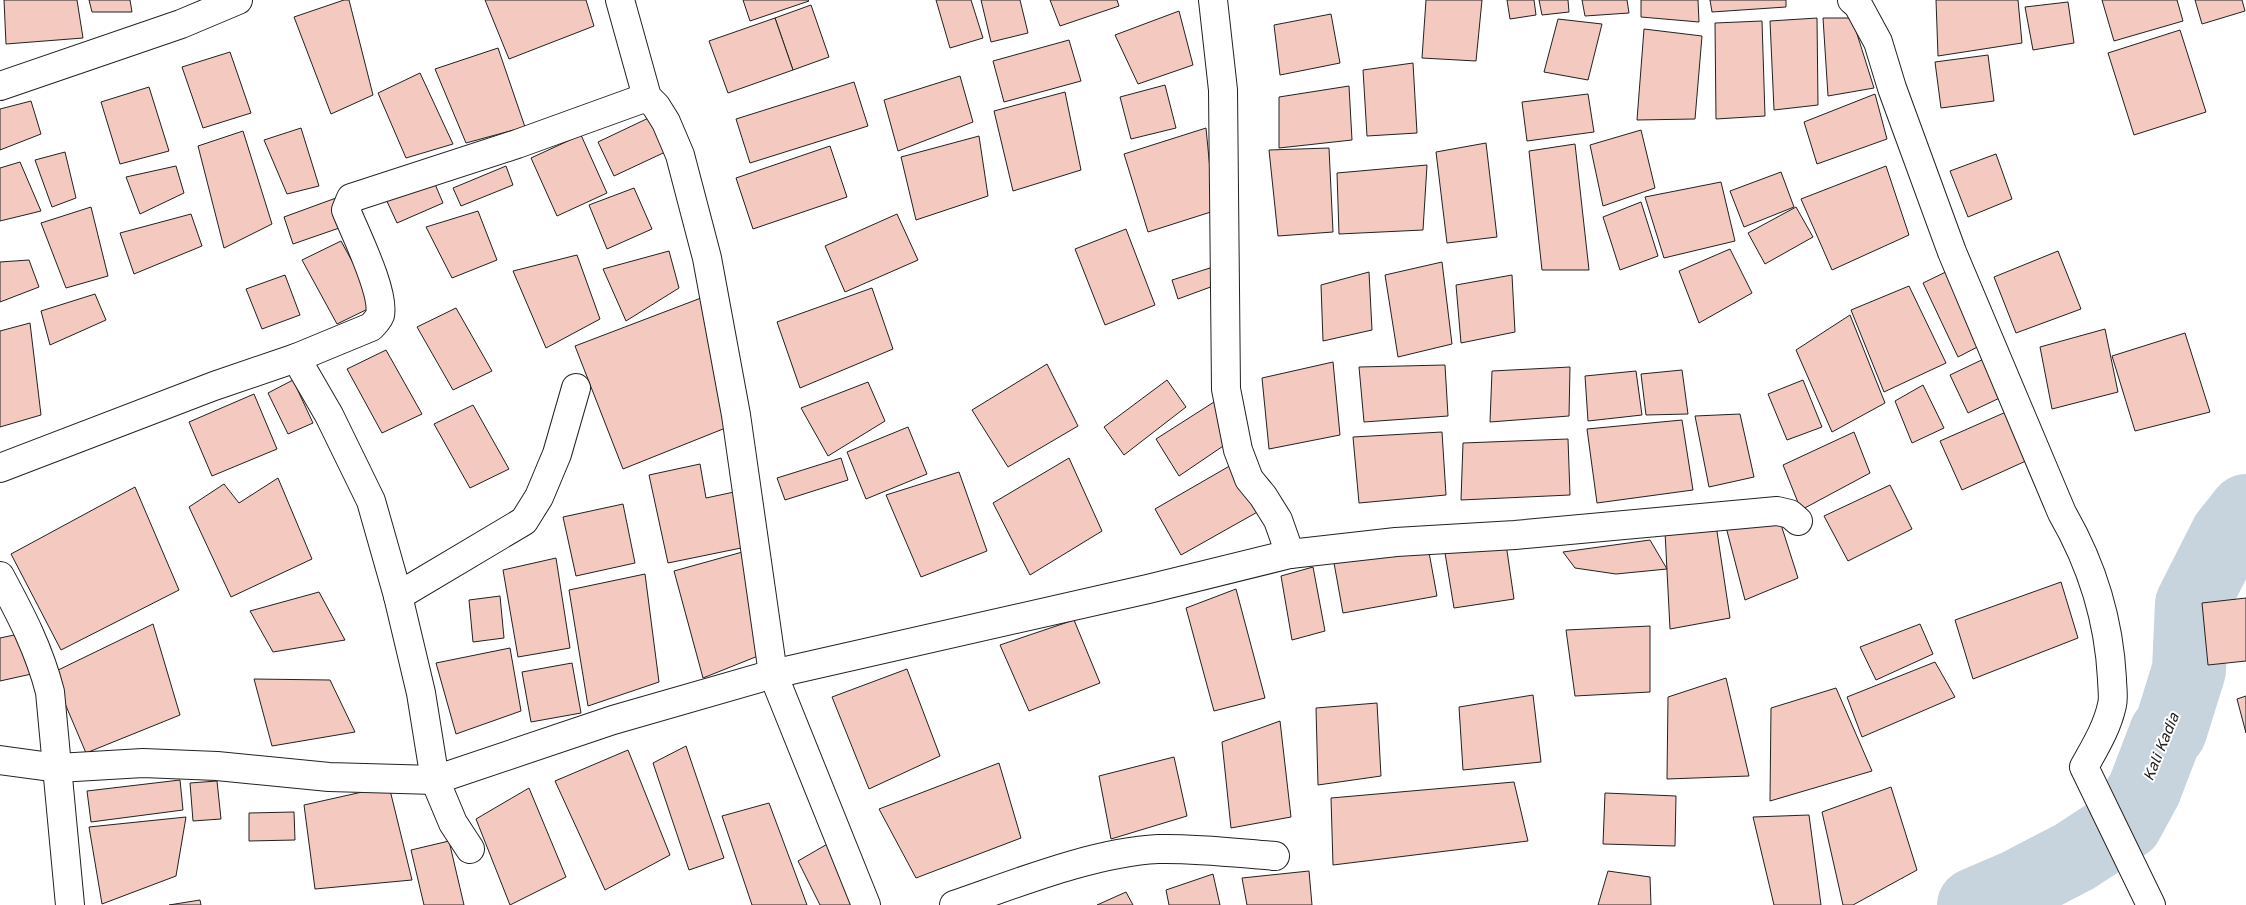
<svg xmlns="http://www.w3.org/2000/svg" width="2246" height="905" font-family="'Golos Text',sans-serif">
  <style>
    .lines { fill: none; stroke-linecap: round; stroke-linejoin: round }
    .river { stroke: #c7d3dd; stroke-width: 74 }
    .building { fill: #f3c9c0; stroke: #222 }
    .minor-casing { stroke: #222; stroke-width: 30 }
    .minor { stroke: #fff; stroke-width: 28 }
    .labels { text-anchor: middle; stroke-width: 4; stroke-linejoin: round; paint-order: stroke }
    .water-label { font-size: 15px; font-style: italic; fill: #222; stroke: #fff }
  </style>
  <rect width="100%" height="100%" fill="#fff"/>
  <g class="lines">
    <!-- river -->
    <path class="river" d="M 1974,905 L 2016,887 L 2074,857 L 2126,823 L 2145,788 L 2166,733 L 2170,731 L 2189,670 L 2192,604 L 2227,535 L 2246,511"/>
  </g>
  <!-- building -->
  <g class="building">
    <path d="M 4,0 L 77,0 L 83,38 L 6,44 Z"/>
    <path d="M 89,0 L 130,0 L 132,12 L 92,12 Z"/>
    <path d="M 344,0 L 349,0 L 373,95 L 331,114 L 294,17 Z"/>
    <path d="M 485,0 L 586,0 L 594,26 L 509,59 Z"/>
    <path d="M 743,0 L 808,0 L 809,1 L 750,21 Z"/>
    <path d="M 936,0 L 971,0 L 983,38 L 950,48 Z"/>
    <path d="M 981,0 L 1020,0 L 1028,33 L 991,42 Z"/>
    <path d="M 1050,0 L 1117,0 L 1119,6 L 1060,26 Z"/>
    <path d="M 1426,0 L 1482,0 L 1476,61 L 1422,58 Z"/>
    <path d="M 1507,0 L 1534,0 L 1536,15 L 1510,19 Z"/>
    <path d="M 1539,0 L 1568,0 L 1569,12 L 1542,15 Z"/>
    <path d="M 1582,0 L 1627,0 L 1629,13 L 1585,16 Z"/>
    <path d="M 1641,0 L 1698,0 L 1699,22 L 1641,17 Z"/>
    <path d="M 1710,0 L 1786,0 L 1786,7 L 1712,12 Z"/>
    <path d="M 1936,0 L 2018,0 L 2022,43 L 1938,56 Z"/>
    <path d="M 2102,0 L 2177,0 L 2183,21 L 2114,41 Z"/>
    <path d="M 2195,0 L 2242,0 L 2245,11 L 2202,24 Z"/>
    <path d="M 2068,2 L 2074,43 L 2033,50 L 2025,7 Z"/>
    <path d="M 811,5 L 829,57 L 793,70 L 775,18 Z"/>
    <path d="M 1179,11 L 1193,65 L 1138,84 L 1115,35 Z"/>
    <path d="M 1331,14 L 1340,63 L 1280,75 L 1274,25 Z"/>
    <path d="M 775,18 L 793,70 L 728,93 L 709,41 Z"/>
    <path d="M 1817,18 L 1818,105 L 1774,110 L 1770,21 Z"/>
    <path d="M 1823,18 L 1852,18 L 1874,88 L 1828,96 Z"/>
    <path d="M 1558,19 L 1602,24 L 1588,80 L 1544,72 Z"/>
    <path d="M 1762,21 L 1765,116 L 1716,119 L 1715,23 Z"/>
    <path d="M 1644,29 L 1702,36 L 1695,119 L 1637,120 Z"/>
    <path d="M 2180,30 L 2206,112 L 2134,135 L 2108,53 Z"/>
    <path d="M 1069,40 L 1081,81 L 1004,102 L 993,61 Z"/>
    <path d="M 498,48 L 525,127 L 466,143 L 435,69 Z"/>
    <path d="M 230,52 L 251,113 L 203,128 L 182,67 Z"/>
    <path d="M 1988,55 L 1994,101 L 1941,108 L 1935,62 Z"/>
    <path d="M 1413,63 L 1417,133 L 1367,136 L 1363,70 Z"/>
    <path d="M 420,73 L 453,144 L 406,158 L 378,93 Z"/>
    <path d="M 960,76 L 973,122 L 898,151 L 884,100 Z"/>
    <path d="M 854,82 L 868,126 L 750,163 L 736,119 Z"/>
    <path d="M 1165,85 L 1176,128 L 1131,139 L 1120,97 Z"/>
    <path d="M 1349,86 L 1352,140 L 1279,148 L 1279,97 Z"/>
    <path d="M 149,87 L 169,151 L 120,164 L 101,102 Z"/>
    <path d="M 1065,92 L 1081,170 L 1013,191 L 994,111 Z"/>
    <path d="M 1588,94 L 1594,132 L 1527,141 L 1522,102 Z"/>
    <path d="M 1875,94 L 1887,139 L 1817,164 L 1804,122 Z"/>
    <path d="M 31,101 L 41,134 L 0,150 L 0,109 Z"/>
    <path d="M 659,113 L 676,147 L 614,176 L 598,142 Z"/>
    <path d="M 301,128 L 319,186 L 287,194 L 264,140 Z"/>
    <path d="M 1206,128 L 1214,211 L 1148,232 L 1124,154 Z"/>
    <path d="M 1641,130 L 1655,188 L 1603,206 L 1590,145 Z"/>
    <path d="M 243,131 L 272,224 L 224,248 L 198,146 Z"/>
    <path d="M 581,135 L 607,193 L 557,216 L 531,158 Z"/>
    <path d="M 979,136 L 988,196 L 916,220 L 901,157 Z"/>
    <path d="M 1486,143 L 1497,237 L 1447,243 L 1436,152 Z"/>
    <path d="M 1575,144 L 1589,270 L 1542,270 L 1529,151 Z"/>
    <path d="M 830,146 L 847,197 L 753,229 L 736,178 Z"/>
    <path d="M 1329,148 L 1333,232 L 1278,236 L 1269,150 Z"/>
    <path d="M 65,152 L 76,198 L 52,207 L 35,160 Z"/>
    <path d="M 1996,154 L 2012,199 L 1968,217 L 1950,171 Z"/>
    <path d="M 20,162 L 41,211 L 0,221 L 0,168 Z"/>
    <path d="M 1427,165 L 1423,230 L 1339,234 L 1337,173 Z"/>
    <path d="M 176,166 L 184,193 L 140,214 L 126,177 Z"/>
    <path d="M 506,166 L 513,185 L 461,206 L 453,188 Z"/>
    <path d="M 1886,166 L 1909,235 L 1832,270 L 1801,199 Z"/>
    <path d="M 1781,172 L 1794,207 L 1744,227 L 1730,191 Z"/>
    <path d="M 432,177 L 443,203 L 397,223 L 385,197 Z"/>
    <path d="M 1721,182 L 1735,241 L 1664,258 L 1645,197 Z"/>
    <path d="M 634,188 L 652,229 L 607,249 L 589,205 Z"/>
    <path d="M 336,198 L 345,226 L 293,244 L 284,217 Z"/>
    <path d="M 1641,202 L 1658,256 L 1620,270 L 1603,217 Z"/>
    <path d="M 91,207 L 108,276 L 66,288 L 41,223 Z"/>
    <path d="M 1796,207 L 1813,237 L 1765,264 L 1748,233 Z"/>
    <path d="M 478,211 L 497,260 L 452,278 L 426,227 Z"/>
    <path d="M 191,214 L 202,246 L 134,274 L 120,233 Z"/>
    <path d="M 897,214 L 918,260 L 845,292 L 825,246 Z"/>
    <path d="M 1126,229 L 1155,305 L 1105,325 L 1075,249 Z"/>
    <path d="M 341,241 L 376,305 L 337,324 L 302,260 Z"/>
    <path d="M 1730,249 L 1752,293 L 1699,323 L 1679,271 Z"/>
    <path d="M 669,251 L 679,288 L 626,321 L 603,269 Z"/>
    <path d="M 2058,251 L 2081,309 L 2016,333 L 1994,277 Z"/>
    <path d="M 577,255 L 600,319 L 546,348 L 513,271 Z"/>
    <path d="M 29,260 L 39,287 L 0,302 L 0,262 Z"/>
    <path d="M 1442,262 L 1452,344 L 1398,357 L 1385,275 Z"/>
    <path d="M 1210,268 L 1216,285 L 1178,299 L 1172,280 Z"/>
    <path d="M 1954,268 L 1989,341 L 1958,357 L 1923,283 Z"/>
    <path d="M 1369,272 L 1372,330 L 1323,341 L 1321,285 Z"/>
    <path d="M 285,275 L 300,315 L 262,329 L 246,289 Z"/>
    <path d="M 1512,275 L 1515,332 L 1461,343 L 1456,285 Z"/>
    <path d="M 1909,286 L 1946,363 L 1884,392 L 1851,310 Z"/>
    <path d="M 872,288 L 893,349 L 800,388 L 777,322 Z"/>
    <path d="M 95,294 L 106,320 L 50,345 L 41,311 Z"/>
    <path d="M 701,298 L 733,425 L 623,469 L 575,346 Z"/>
    <path d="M 456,308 L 492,371 L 453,390 L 417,327 Z"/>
    <path d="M 1850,315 L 1885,403 L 1832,432 L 1796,350 Z"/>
    <path d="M 30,323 L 41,415 L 0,427 L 0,331 Z"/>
    <path d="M 2105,329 L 2118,392 L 2052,409 L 2040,347 Z"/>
    <path d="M 2185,333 L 2210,412 L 2135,431 L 2112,356 Z"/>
    <path d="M 386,350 L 422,414 L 382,433 L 347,369 Z"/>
    <path d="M 1990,356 L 2008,394 L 1968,413 L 1950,375 Z"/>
    <path d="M 1333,362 L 1340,435 L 1269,449 L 1262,378 Z"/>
    <path d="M 1047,364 L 1078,426 L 1008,467 L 972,410 Z"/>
    <path d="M 1445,365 L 1448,416 L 1364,422 L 1359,367 Z"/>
    <path d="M 1570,367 L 1569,416 L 1490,422 L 1492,371 Z"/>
    <path d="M 1682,370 L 1688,414 L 1646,415 L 1641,374 Z"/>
    <path d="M 1636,371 L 1642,415 L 1588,421 L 1585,376 Z"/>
    <path d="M 293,380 L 313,423 L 288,434 L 268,393 Z"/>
    <path d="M 1167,380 L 1186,407 L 1124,455 L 1104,427 Z"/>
    <path d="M 1803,380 L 1822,427 L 1787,440 L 1768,394 Z"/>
    <path d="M 868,382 L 885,421 L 828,456 L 801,408 Z"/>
    <path d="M 1923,385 L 1944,428 L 1912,443 L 1895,401 Z"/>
    <path d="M 254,394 L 277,449 L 212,476 L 189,422 Z"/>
    <path d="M 1214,402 L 1235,438 L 1179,476 L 1156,439 Z"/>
    <path d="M 473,405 L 509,469 L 470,488 L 434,424 Z"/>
    <path d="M 2006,412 L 2028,460 L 1962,490 L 1940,441 Z"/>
    <path d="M 1740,414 L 1754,477 L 1709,487 L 1695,416 Z"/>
    <path d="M 1682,420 L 1693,490 L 1597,503 L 1587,429 Z"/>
    <path d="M 908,427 L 927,474 L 866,499 L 847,452 Z"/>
    <path d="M 1442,432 L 1446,495 L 1359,503 L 1353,437 Z"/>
    <path d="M 1854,432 L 1870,473 L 1801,510 L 1783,465 Z"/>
    <path d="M 1568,439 L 1570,495 L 1461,500 L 1463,443 Z"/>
    <path d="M 841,458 L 848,480 L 785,500 L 777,478 Z"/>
    <path d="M 1069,458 L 1102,531 L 1030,575 L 993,503 Z"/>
    <path d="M 700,464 L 706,498 L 734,492 L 746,547 L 668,563 L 649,475 Z"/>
    <path d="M 1233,464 L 1261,510 L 1181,555 L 1155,509 Z"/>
    <path d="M 959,472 L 987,551 L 921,577 L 886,495 Z"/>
    <path d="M 278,478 L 312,559 L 231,597 L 189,507 L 224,484 L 239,503 Z"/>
    <path d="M 1890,485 L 1912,529 L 1848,561 L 1824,516 Z"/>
    <path d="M 135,487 L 179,590 L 61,650 L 11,554 Z"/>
    <path d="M 623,504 L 635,563 L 576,576 L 563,517 Z"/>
    <path d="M 1777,512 L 1798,578 L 1745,600 L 1726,527 Z"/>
    <path d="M 1716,525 L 1730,618 L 1670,629 L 1665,532 Z"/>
    <path d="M 1650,540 L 1667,569 L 1616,574 L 1575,568 L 1563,552 Z"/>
    <path d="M 1506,544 L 1514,599 L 1454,608 L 1445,553 Z"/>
    <path d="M 1428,547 L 1437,596 L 1343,613 L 1334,563 Z"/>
    <path d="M 746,551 L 768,652 L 703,678 L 674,571 Z"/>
    <path d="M 556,558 L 570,648 L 518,657 L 503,570 Z"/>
    <path d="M 1313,567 L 1325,631 L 1292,640 L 1281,576 Z"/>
    <path d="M 645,574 L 659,682 L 588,706 L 569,590 Z"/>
    <path d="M 2061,582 L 2078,638 L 1973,679 L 1955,620 Z"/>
    <path d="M 1236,589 L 1265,698 L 1214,711 L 1186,608 Z"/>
    <path d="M 319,592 L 345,640 L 273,652 L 250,611 Z"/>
    <path d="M 500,596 L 504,638 L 473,642 L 469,600 Z"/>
    <path d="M 2246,598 L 2246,661 L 2208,665 L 2202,603 Z"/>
    <path d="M 1074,620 L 1100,683 L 1029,711 L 1000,645 Z"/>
    <path d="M 153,624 L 180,715 L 86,753 L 52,673 Z"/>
    <path d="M 1920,624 L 1933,654 L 1876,680 L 1860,647 Z"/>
    <path d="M 1650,626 L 1650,692 L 1575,696 L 1566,630 Z"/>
    <path d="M 28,632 L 36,673 L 0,681 L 0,638 Z"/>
    <path d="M 510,648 L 521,711 L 456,734 L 436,663 Z"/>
    <path d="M 1935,662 L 1955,697 L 1862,737 L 1847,697 Z"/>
    <path d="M 572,663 L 581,713 L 531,722 L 522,672 Z"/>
    <path d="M 907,669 L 940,756 L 869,789 L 832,697 Z"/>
    <path d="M 1726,678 L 1749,776 L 1667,779 L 1668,697 Z"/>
    <path d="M 254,679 L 330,680 L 355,732 L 272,746 Z"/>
    <path d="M 1836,688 L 1872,771 L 1770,801 L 1771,708 Z"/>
    <path d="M 1533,695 L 1541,762 L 1463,770 L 1459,707 Z"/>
    <path d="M 2246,696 L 2246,733 L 2237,699 Z"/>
    <path d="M 1377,703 L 1381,776 L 1318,785 L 1316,708 Z"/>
    <path d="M 1280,721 L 1291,817 L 1231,828 L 1222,742 Z"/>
    <path d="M 686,746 L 724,858 L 689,870 L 653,763 Z"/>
    <path d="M 628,750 L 670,855 L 605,890 L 555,781 Z"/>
    <path d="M 1174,757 L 1187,816 L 1111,839 L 1099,776 Z"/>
    <path d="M 999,763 L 1021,838 L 916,878 L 879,809 Z"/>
    <path d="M 180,780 L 183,810 L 91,822 L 87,791 Z"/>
    <path d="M 217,781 L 221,819 L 193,821 L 190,783 Z"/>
    <path d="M 1514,782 L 1528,841 L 1333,865 L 1331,798 Z"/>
    <path d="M 389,786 L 412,880 L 315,889 L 304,805 Z"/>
    <path d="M 1891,787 L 1917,870 L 1853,905 L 1843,905 L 1822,812 Z"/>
    <path d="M 529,788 L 566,877 L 510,905 L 476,819 Z"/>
    <path d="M 1605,793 L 1676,796 L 1675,846 L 1603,844 Z"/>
    <path d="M 769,803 L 807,905 L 752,905 L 722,816 Z"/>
    <path d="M 294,812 L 295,840 L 249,841 L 249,813 Z"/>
    <path d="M 1809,815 L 1821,905 L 1774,905 L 1753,817 Z"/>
    <path d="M 186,817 L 176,876 L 102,904 L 89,827 Z"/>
    <path d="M 836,839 L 864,905 L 820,905 L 798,861 Z"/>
    <path d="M 449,841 L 464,905 L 424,905 L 411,850 Z"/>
    <path d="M 1309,871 L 1312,905 L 1247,905 L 1242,878 Z"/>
    <path d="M 1608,871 L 1650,877 L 1651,905 L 1598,905 Z"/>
    <path d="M 1213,874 L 1220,905 L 1169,905 L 1166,890 Z"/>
    <path d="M 1126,892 L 1133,905 L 1097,905 Z"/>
    <path d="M 200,900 L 201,905 L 169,905 Z"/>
  </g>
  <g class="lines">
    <defs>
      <g id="minor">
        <path d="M 620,0 L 647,97 L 656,106 L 666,122 L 680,155 L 707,258 L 736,415 L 773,674 L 866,905"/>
        <path d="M 1213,0 L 1223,90 L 1226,389 L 1238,450 L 1249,479 L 1263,496 L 1278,520 L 1290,554"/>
        <path d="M 1852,0 L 1858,5 L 1878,42 L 1892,88 L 1952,252 L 2062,513 C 2091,563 2109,620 2112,679 C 2112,687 2114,697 2112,705 C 2107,728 2095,747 2084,767 L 2151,905"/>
        <path d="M 0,86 L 181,24 L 238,0"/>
        <path d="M 296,358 L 371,327 C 374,324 378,320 380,315 C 385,292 355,233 346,210 L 351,198 L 517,144 L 647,97"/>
        <path d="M 0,468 L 214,386 L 296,358 L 329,415 L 371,501 L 398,596 L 421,693 L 435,780 L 453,823 L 470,849"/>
        <path d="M 0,576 C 21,615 39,649 50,692 L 70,905"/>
        <path d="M 398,596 L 524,521 L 539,497 L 557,454 L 576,388"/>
        <path d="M 0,760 L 58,768 L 143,763 L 217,766 L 329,777 L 435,780 L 613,720 L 773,674 L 1148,589 L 1290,554 L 1396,542 L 1515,535 L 1777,511 L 1790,514 L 1798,521"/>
        <path d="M 954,905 C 1015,884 1094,852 1158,849 C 1197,848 1237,853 1275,856"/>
      </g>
    </defs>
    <!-- minor casing -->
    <use href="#minor" class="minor-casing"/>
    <!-- minor -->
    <use href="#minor" class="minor"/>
  </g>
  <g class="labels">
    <!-- water labels -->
    <g class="water-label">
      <text transform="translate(2161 747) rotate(-68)" y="5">Kali Kadia</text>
    </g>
  </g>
</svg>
